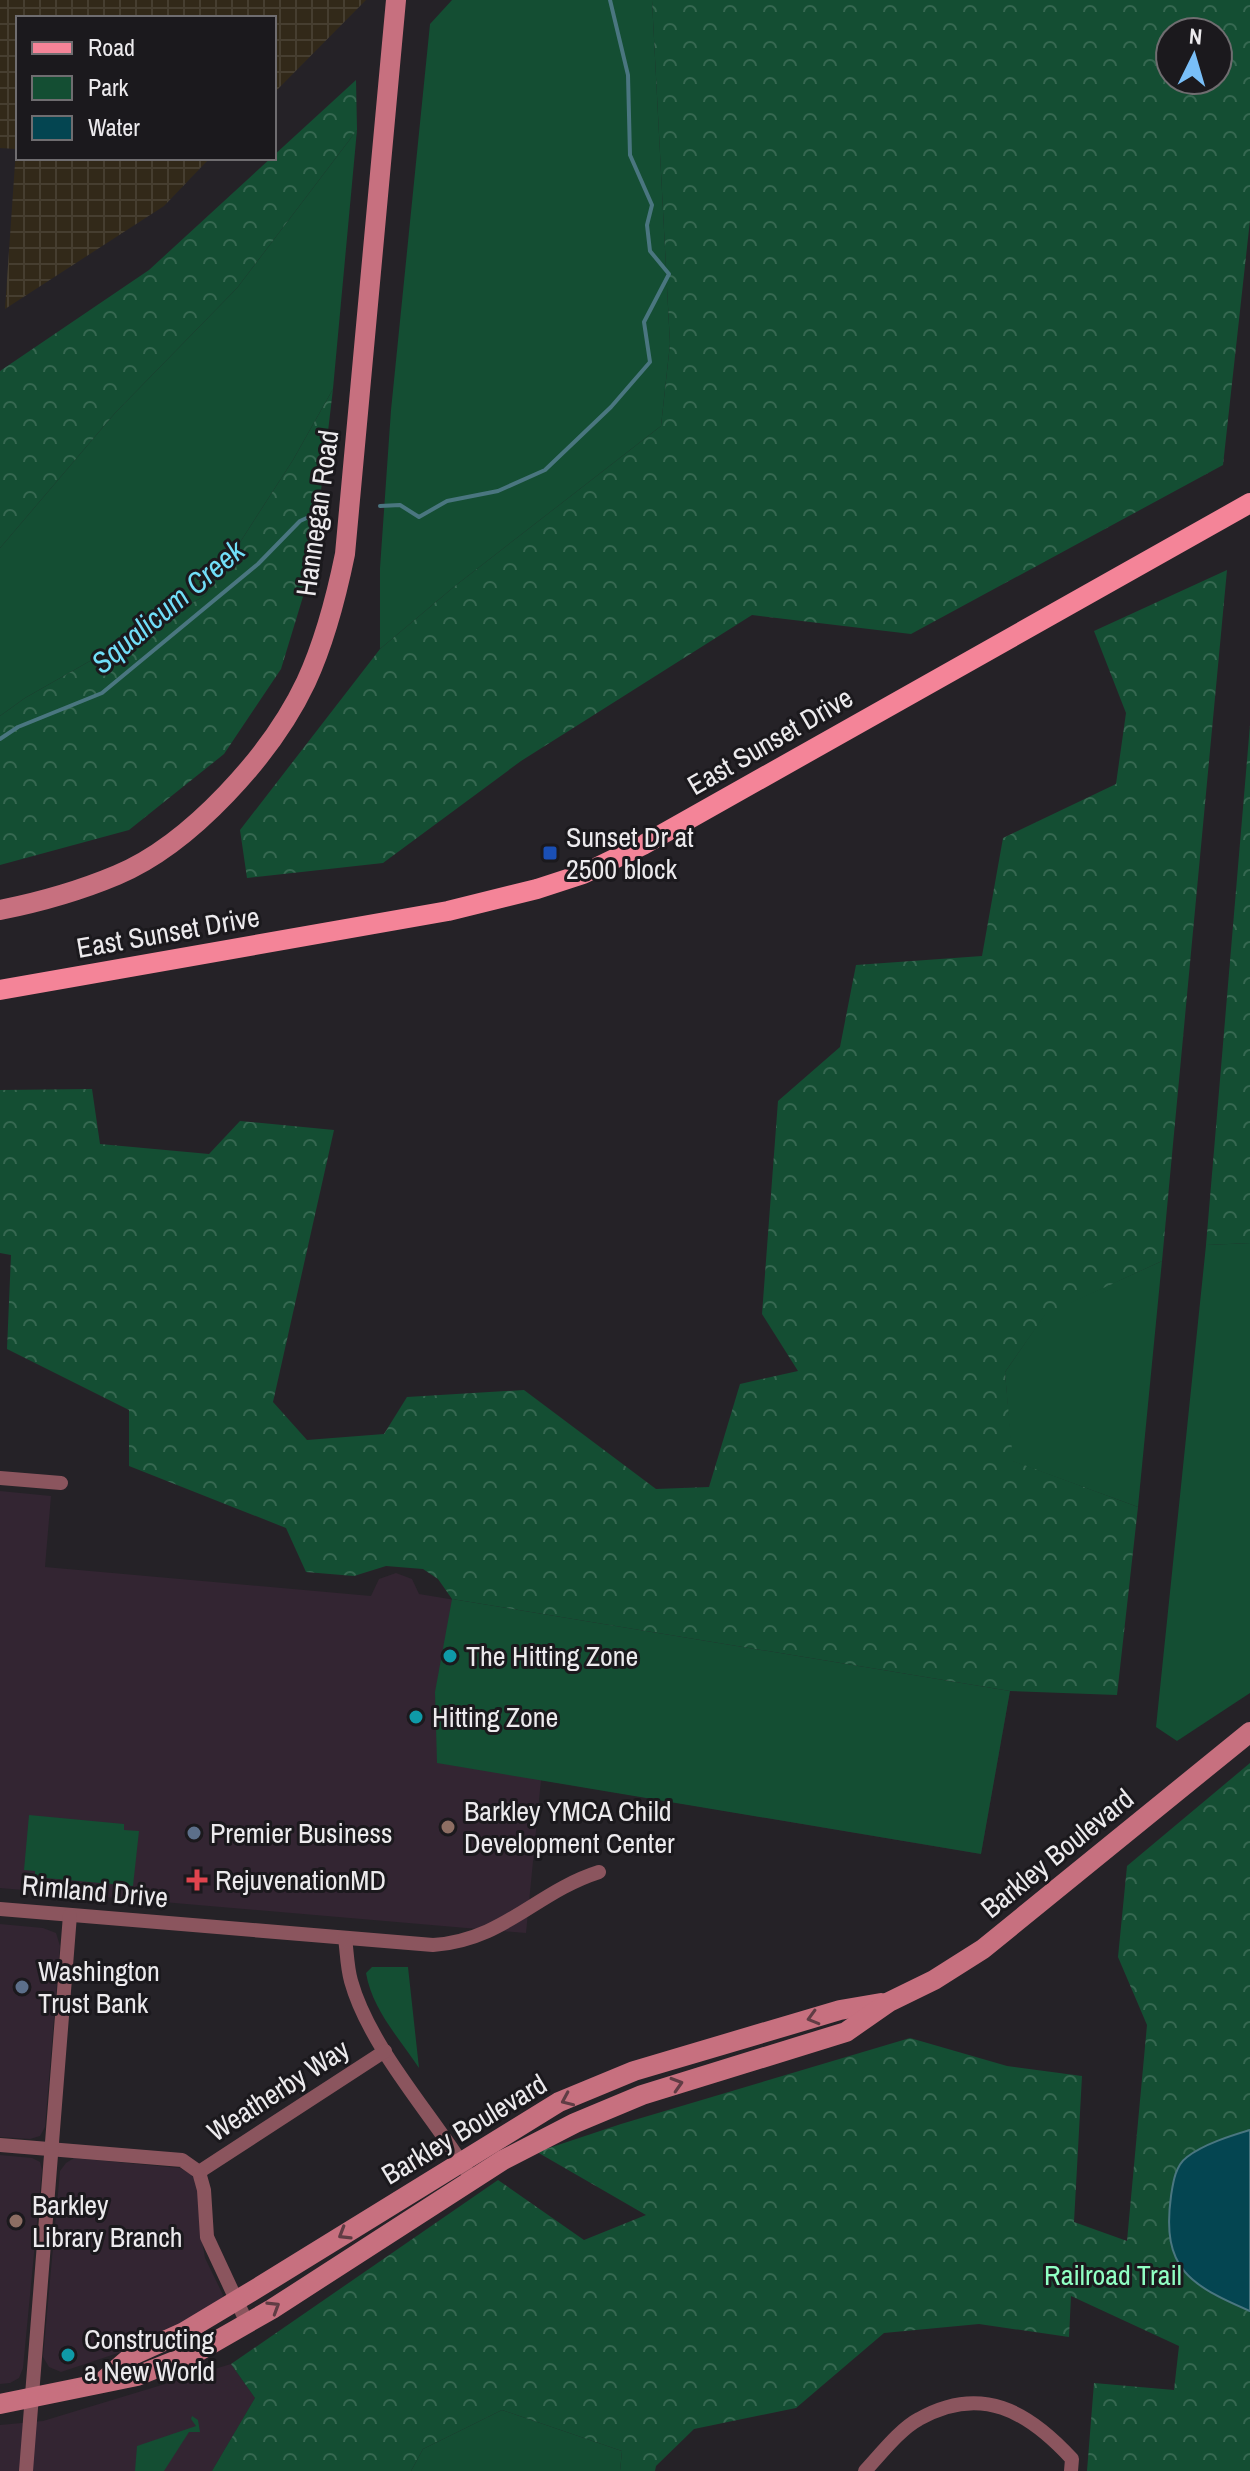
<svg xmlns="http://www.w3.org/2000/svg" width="1250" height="2471" font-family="'Archivo Narrow',sans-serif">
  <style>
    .commercial { fill: #332532 }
    .industrial { fill: url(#industrial-grid) }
    .green { fill: #144e33 }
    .forest { fill: url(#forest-crowns); fill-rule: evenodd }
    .water { fill: #044551; stroke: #4a7680; stroke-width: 2 }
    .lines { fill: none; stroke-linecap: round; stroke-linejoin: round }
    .stream { stroke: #4a7680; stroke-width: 4 }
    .street { stroke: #8b555e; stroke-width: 14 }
    .secondary { stroke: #c7707f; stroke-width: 20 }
    .primary { stroke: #f48498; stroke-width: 20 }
    .oneway { stroke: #603c44 }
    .transit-dot { fill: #1a4fb4; stroke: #1b191d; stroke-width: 3 }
    .culture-dot { fill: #0f9aa8; stroke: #1b191d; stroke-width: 3 }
    .education-dot { fill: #8d6e63; stroke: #1b191d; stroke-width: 3 }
    .service-dot { fill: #5c6f8a; stroke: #1b191d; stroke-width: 3 }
    .health-dot { fill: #e0444e; stroke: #1b191d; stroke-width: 3 }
    .labels { text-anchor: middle; stroke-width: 6; stroke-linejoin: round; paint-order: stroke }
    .street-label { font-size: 28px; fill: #eceaed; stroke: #1b191d }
    .poi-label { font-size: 28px; fill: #eceaed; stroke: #1b191d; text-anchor: start }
    .park-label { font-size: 28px; fill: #90ffc3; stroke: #1b191d }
    .water-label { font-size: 30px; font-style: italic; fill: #71def8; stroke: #1b191d }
  </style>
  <defs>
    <pattern id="industrial-grid" width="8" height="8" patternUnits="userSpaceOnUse" patternTransform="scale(2)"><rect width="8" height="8" fill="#322919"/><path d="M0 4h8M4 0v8" fill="none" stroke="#463e30"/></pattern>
    <pattern id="forest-crowns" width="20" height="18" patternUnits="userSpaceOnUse" patternTransform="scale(2)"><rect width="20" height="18" fill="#144e33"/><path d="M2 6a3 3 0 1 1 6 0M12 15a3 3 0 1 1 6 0" fill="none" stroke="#366851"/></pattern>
  </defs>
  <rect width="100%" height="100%" fill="#252227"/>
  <!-- commercial -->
  <g class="commercial">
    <path d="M 0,1491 L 51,1496 L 45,1567 L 371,1596 L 379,1579 L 396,1573 L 412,1579 L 419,1594 L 1010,1691 L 981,1854 L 541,1780 L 526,1933 L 0,1888 Z"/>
    <path d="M 0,1924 L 43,1928 L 56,1933 L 60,1946 L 45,2127 L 40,2136 L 30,2139 L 0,2137 Z"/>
    <path d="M 0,2155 L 32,2158 L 40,2162 L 42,2170 L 23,2368 L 19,2378 L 10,2383 L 0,2384 Z"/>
    <path d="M 74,2158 L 180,2168 L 191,2174 L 198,2185 L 200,2229 L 205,2258 L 223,2295 L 222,2299 L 142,2345 L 61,2372 L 49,2367 L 43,2357 L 60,2171 L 66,2163 Z"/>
    <path d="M 231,2364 L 255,2398 L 212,2471 L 0,2471 L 0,2425 L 43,2421 Z"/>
  </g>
  <!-- industrial -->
  <path class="industrial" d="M 0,0 L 366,0 L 274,93 L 274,18 L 18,18 L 18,158 L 210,158 L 164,206 L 5,309 L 16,149 L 0,148 Z"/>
  <!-- green -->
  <g class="green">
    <path d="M 452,0 L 652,0 L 670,344 L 661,426 L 455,586 L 380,649 L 380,568 L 391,410 L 430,24 Z"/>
    <path d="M 357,130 L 333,389 L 293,460 L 206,595 L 25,698 L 0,716 L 0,548 L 115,413 L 237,288 Z"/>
    <path d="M 1250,1243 L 1250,1693 L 1177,1741 L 1156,1727 L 1206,1245 Z"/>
    <path d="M 1162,1261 L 1138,1507 L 1012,1461 L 1005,1372 L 1045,1314 Z"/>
    <path d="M 452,1599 L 1010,1691 L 981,1854 L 437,1763 L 435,1692 Z"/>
    <path d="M 29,1815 L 124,1824 L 124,1830 L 139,1831 L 133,1886 L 35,1877 L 35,1871 L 24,1870 Z"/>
    <path d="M 372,1967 L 408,1967 L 419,2068 C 399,2038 372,2009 366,1973 Z"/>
    <path d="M 502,2410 L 622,2451 L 620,2471 L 411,2471 L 423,2449 Z"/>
    <path d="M 192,2416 L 198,2420 L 200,2432 L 189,2432 L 164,2471 L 135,2471 L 137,2446 L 196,2426 L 191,2419 Z"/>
  </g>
  <!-- forest -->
  <g class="forest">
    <path d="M 652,0 L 1250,0 L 1250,220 L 1223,465 L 911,634 L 752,615 L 521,761 L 383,863 L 247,878 L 240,830 L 380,649 L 455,586 L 661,426 L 670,344 ZM 1170,32 L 1218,32 L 1218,80 L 1170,80 Z"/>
    <path d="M 356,80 L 357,130 L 237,288 L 115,413 L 0,548 L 0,371 L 149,270 Z"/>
    <path d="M 333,389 L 312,567 L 281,669 L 224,754 L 129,830 L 0,865 L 0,716 L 25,698 L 206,595 L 293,460 Z"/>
    <path d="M 1227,570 L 1162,1261 L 1045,1315 L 1005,1372 L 1013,1461 L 1138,1507 L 1117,1695 L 1010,1691 L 452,1599 L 438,1579 L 423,1569 L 386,1566 L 354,1576 L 306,1572 L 286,1528 L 129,1466 L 129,1410 L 7,1349 L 11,1255 L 0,1253 L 0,1090 L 92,1089 L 100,1144 L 209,1154 L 240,1121 L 334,1130 L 273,1402 L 307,1440 L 384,1434 L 407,1397 L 524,1390 L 656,1489 L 709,1487 L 740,1384 L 798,1371 L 762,1314 L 778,1101 L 840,1047 L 856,965 L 982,956 L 1003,838 L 1116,784 L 1126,713 L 1094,631 Z"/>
    <path d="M 1250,725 L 1250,1243 L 1206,1245 Z"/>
    <path d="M 1250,1763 L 1250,2471 L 1087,2471 L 1094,2383 L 1174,2390 L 1179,2346 L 1071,2296 L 1069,2337 L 979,2324 L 884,2333 L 796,2408 L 694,2429 L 656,2466 L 655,2471 L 620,2471 L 622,2451 L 502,2410 L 423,2449 L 411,2471 L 212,2471 L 255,2398 L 231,2364 L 498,2180 L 584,2240 L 646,2215 L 537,2152 L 621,2124 L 910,2038 L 1007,2066 L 1082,2076 L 1074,2222 L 1127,2241 L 1147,2025 L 1118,1957 L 1127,1866 Z"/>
  </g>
  <!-- water -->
  <path class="water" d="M 1250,2130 L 1250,2311 C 1190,2285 1161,2269 1171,2196 C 1173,2183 1175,2166 1187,2157 C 1204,2144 1230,2136 1250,2130 Z"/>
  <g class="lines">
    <!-- stream -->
    <g class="stream">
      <path d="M 380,506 L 400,505 L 419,517 L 447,501 L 498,491 L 545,470 L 611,407 L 650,362 L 644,322 L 669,274 L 650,251 L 647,225 L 652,205 L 630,155 L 628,75 L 610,0"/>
      <path d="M 0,739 L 18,727 L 102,693 L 258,564 L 300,521 L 311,516"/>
    </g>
    <!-- street -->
    <g class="street">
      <path d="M 0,1478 L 61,1483"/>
      <path d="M 0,1909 L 433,1945 C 504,1940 536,1892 599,1872"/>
      <path d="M 345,1938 C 347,1952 347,1967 351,1981 C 369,2046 430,2112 466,2170"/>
      <path d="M 0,2145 L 182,2160 L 199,2172 L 204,2190 L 207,2237 L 247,2323"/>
      <path d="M 199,2172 L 385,2051"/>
      <path d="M 26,2471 L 70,1915"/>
      <path d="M 865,2471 C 880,2455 900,2429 919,2419 C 981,2384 1028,2411 1072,2459 L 1071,2471"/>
    </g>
    <!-- secondary -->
    <g class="secondary">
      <path d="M 0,910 C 40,902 79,891 117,875 C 191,844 272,754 306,682 C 325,641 336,598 345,554 L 396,0"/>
      <path d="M 104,2380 L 133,2355 L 184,2332 L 259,2287 L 559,2102 L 634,2071 L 840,2010 L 881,2003"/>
      <path d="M 0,2404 L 137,2376 L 197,2352 L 272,2309 L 503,2160 L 575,2123 L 642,2095 L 846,2032 L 889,2002 L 934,1980 L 983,1949 L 1250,1732"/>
    </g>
    <!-- primary -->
    <path class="primary" d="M 0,990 L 448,911 L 537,889 L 583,874 L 643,845 L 1250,503"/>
  </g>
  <!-- one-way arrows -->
  <defs><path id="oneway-chevron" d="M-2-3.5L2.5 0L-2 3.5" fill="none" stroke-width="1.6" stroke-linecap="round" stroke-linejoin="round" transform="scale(2)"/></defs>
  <g class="oneway">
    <use href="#oneway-chevron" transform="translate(813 2018) rotate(164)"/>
    <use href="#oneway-chevron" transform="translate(677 2084) rotate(-17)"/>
    <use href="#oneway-chevron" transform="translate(567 2100) rotate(156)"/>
    <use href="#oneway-chevron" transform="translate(344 2234) rotate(149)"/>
    <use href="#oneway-chevron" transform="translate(274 2307) rotate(-32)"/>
  </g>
  <!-- markers -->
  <rect class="transit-dot" x="542" y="845" width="16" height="16" rx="4"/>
  <g class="culture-dot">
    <circle cx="450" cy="1656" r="8"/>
    <circle cx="416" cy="1717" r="8"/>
    <circle cx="68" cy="2355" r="8"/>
  </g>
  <g class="education-dot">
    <circle cx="448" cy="1827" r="8"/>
    <circle cx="16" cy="2221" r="8"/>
  </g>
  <g class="service-dot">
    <circle cx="194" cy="1833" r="8"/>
    <circle cx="22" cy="1987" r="8"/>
  </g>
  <path class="health-dot" d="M193 1868h8v8h8v8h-8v8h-8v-8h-8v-8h8z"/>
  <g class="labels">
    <!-- street labels -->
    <g class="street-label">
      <text transform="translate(317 513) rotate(-82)" y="10">Hannegan Road</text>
      <text transform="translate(770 741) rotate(-30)" y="10">East Sunset Drive</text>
      <text transform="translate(168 932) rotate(-10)" y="10">East Sunset Drive</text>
      <text transform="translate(1057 1853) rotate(-39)" y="10">Barkley Boulevard</text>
      <text transform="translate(95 1891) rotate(5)" y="10">Rimland Drive</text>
      <text transform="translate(278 2090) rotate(-33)" y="10">Weatherby Way</text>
      <text transform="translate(464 2129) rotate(-31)" y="10">Barkley Boulevard</text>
    </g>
    <!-- poi labels -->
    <g class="poi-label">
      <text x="566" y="847">Sunset Dr at<tspan x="566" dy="32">2500 block</tspan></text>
      <text x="466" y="1666">The Hitting Zone</text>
      <text x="432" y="1727">Hitting Zone</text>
      <text x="464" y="1821">Barkley YMCA Child<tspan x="464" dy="32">Development Center</tspan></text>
      <text x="210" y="1843">Premier Business</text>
      <text x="215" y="1890">RejuvenationMD</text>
      <text x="38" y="1981">Washington<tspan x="38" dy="32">Trust Bank</tspan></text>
      <text x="32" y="2215">Barkley<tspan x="32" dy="32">Library Branch</tspan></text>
      <text x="84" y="2349">Constructing<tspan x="84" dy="32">a New World</tspan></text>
    </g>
    <!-- park labels -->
    <g class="park-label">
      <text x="1113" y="2285">Railroad Trail</text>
    </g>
    <!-- water labels -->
    <g class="water-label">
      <text transform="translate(168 607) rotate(-40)" y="10">Squalicum Creek</text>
    </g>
  </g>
  <!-- legend -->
  <rect x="16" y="16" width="260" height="144" fill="#1b191d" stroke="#6f6d70" stroke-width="2"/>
  <rect x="32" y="42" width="40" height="12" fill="#f48498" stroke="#6f6d70" stroke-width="2"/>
  <text x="88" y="56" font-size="24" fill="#eceaed">Road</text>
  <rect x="32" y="76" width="40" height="24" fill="#144e33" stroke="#6f6d70" stroke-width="2"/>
  <text x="88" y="96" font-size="24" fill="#eceaed">Park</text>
  <rect x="32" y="116" width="40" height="24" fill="#044551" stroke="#6f6d70" stroke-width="2"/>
  <text x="88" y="136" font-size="24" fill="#eceaed">Water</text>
  <!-- north arrow -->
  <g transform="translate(1194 56) rotate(5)"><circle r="38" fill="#1b191d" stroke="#6f6d70" stroke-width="2"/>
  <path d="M0-6L14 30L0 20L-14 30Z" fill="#79bff8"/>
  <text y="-12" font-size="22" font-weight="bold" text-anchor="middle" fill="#eceaed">N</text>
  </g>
</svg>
